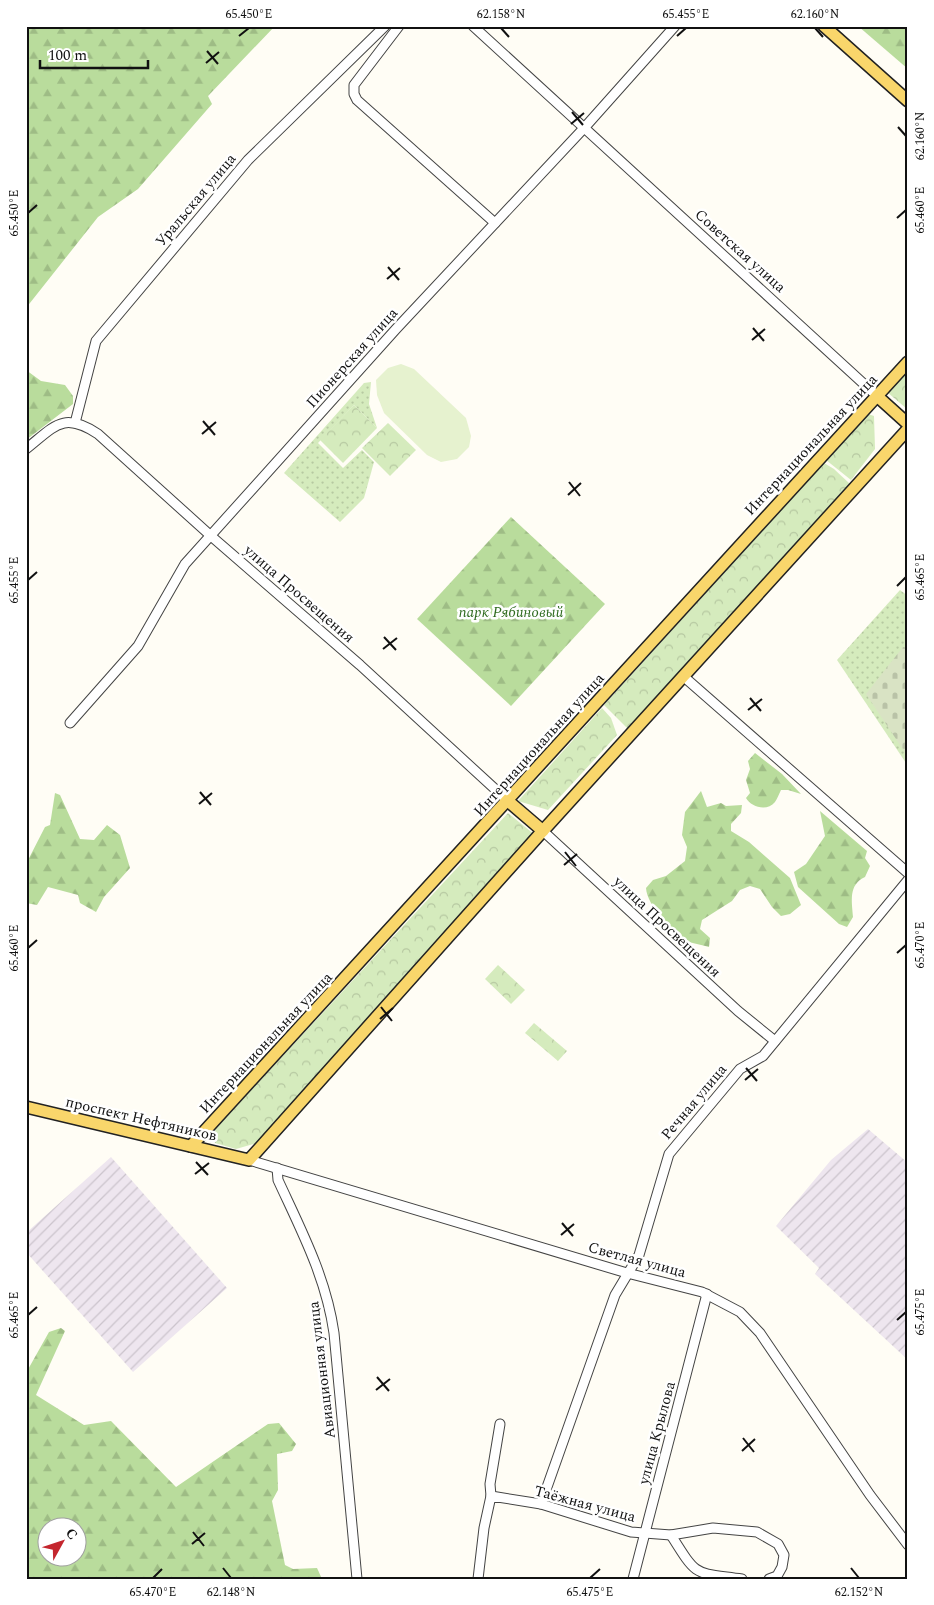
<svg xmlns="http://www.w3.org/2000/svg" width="934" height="1605" font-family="Spectral,serif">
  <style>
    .industrial { fill: url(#industrial-furrows) }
    .grass { fill: url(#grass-dots) }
    .forest { fill: url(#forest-firs); fill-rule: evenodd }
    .cemetery { fill: url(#cemetery-stones) }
    .park { fill: url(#park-crowns) }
    .pitch { fill: #e6f2cf }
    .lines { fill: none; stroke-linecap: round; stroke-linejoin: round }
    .minor-casing { stroke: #444; stroke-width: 11 }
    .major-casing { stroke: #222; stroke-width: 14 }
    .minor { stroke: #fff; stroke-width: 9 }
    .major { stroke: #f9d66b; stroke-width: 11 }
    .ticks { fill: none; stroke: #111; stroke-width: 2 }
    .labels { text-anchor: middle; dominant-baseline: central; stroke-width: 5; stroke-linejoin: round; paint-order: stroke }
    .street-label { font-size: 15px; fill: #111; stroke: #fff }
    .park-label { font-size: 15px; font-style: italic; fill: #2f6b1f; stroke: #fff }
    .neatline { fill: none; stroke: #111; stroke-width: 2 }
    .ticks-label { font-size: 12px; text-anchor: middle; fill: #111 }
  </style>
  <defs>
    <pattern id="industrial-furrows" width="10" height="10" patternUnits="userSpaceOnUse" patternTransform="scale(1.25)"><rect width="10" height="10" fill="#eee6ef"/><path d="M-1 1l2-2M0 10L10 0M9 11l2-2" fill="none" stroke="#cbc4cc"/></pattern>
    <pattern id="grass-dots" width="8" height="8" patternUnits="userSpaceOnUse" patternTransform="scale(1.25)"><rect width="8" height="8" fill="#d5ebbd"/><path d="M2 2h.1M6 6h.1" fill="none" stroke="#b6c8a1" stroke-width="1.8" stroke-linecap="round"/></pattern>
    <pattern id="forest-firs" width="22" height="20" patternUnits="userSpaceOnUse" patternTransform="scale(1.25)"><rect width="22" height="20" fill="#b9dc9c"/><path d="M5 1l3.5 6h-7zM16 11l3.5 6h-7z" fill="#9ebc85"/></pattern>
    <pattern id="cemetery-stones" width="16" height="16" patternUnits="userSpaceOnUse" patternTransform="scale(1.25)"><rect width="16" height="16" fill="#d9e3c4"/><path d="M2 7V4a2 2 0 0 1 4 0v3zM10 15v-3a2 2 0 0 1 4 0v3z" fill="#b9c2a7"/></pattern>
    <pattern id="park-crowns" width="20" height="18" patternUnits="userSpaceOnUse" patternTransform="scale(1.25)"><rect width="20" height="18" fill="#d5ebbd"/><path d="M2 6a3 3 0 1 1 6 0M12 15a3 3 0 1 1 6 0" fill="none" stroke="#b6c8a1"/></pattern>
  </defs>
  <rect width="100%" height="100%" fill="#fffdf5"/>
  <!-- industrial -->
  <g class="industrial">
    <path d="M868,1129l40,34v197l-93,-86 4,-6 -43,-42 55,-66z"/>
    <path d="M111,1157l116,131 -94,84 -107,-120v-19z"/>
  </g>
  <!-- grass -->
  <g class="grass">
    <path d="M371,382l-2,22 8,24 -23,-23 -36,38 25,25 19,-18 12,12 -10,36 -24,24 -56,-49 80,-90z"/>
    <path d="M900,590l8,6v170l-71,-106z"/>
  </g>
  <!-- forest -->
  <g class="forest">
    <path d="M26,26h249l-67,70 4,8 -74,85 -40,28 -72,91z"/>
    <path d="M858,26h50v43z"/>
    <path d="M26,370l15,11 24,4 8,11v8l-47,36z"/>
    <path d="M511,517l94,87 -94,102 -94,-87z"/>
    <path d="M755,753l27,21 19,20 -13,-4h-7c-2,4 -4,9 -6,12 -8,10 -24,5 -29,-4l4,-5 -4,-13 4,-11 -2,-8z"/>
    <path d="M701,791l6,16 14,-4 5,3 16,-1 -1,8 -10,11v7l18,11 41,36 11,27 -11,9 -9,2 -9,-9 -12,-18 -10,-3 -10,4 -8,11 -30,19 -2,9 10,9 -1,9c-6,-2 -14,-3 -20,-5 -15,-8 -42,-36 -43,-54l7,-8 13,-4 19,-15 2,-14 -5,-12 3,-23z"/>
    <path d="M55,793l5,2 20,44 14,1 13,-15 13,10 10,33 -26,29 -8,15 -16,-9 -2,-8 -30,-8 -11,18 -11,-2v-39l19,-37 5,-2z"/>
    <path d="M820,811l47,40 -2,7 5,8 -5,11c-17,8 -13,24 -12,40l-6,10 -8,-3 -41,-37 -4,-15 12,-8 19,-28z"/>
    <path d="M61,1328l4,3 -29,64 48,30 27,-4 65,66 92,-63 11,-1 17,21 -4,7 -15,3 1,36 -6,11 13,64 8,4 24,-1 5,11h-296v-206l23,-41zM48,1528h30v30h-30z"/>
  </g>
  <!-- cemetery -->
  <path class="cemetery" d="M903,647l5,1v109l-42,-63z"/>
  <!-- park -->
  <g class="park">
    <path d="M908,370v39h-1l-20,-17z"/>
    <path d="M354,405l23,23 -34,35 -23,-23z"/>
    <path d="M868,414l6,2 1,33 -24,31 -25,-20z"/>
    <path d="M388,423l28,27 -26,26 -28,-28z"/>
    <path d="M824,463l10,6 16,15 -220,247 -26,-26z"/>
    <path d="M602,708l9,10 6,17 -69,75 -30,-9z"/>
    <path d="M508,813l27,22 -278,308 -21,6 -21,-6 -3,-6 4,-9z"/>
    <path d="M498,965l27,25 -14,14 -26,-25z"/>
    <path d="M534,1023l33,28 -9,10 -33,-28z"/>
  </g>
  <!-- pitch -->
  <path class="pitch" d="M401,364l13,5 52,49 5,18 -2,11 -12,12 -16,3 -14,-7 -43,-42 -7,-18 -1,-15 12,-12z"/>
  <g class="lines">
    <!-- minor casing -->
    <g class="minor-casing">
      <g id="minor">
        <path d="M399,26l-45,59v9l3,6 138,123"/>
        <path d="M473,26l404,370"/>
        <path d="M75,423l21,-82 152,-181 137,-134"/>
        <path d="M26,449c29,-23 37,-38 72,-15l113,102 149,129 148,136"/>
        <path d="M683,676l225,197"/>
        <path d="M70,723l68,-77 47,-82 211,-235 189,-202 90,-101"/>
        <path d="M543,831l195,180 37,30"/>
        <path d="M249,1160l378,113 75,19 38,20 20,21 110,162 38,50"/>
        <path d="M277,1168l1,12c23,50 48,97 56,153l23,246"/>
        <path d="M491,1496l-1,-12 10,-60"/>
        <path d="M541,1504l74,-209 24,-40 30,-101 71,-85 23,-13 145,-176"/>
        <path d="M671,1535c27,43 22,37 71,44"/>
        <path d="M478,1579l6,-51 7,-32 50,8 90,28 40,3 42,-7 44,4 21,12 6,11 -2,12 -5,9 -8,3"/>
        <path d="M633,1579l74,-285"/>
      </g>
    </g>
    <!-- major casing -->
    <g class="major-casing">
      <g id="major">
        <path d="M824,26l84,75"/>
        <path d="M877,396l31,28"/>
        <path d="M508,801l35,30"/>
        <path d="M26,1107l223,53 291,-326 368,-405"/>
        <path d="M191,1146l717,-784"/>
      </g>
    </g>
    <!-- minor -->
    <use href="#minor" class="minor"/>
    <!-- major -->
    <use href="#major" class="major"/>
  </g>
  <!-- ticks -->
  <path class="ticks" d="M501,28l8,9M815,28l8,9M239,36l10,-8M677,36l9,-8M207,51l11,13M206,63l13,-11M572,112l11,13M571,124l13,-11M898,127l8,9M28,213l9,-8M897,218l9,-8M388,267l11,13M387,279l13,-11M753,328l11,13M752,340l13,-11M203,421l12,14M202,434l14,-12M569,482l11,14M568,495l13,-12M28,580l9,-8M897,586l9,-9M384,637l12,13M383,649l14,-11M750,698l11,13M748,710l14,-11M200,792l11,13M199,804l13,-11M565,852l11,14M564,865l13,-11M28,948l9,-8M897,953l9,-8M381,1007l11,14M380,1019l13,-11M746,1068l11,13M745,1080l13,-11M196,1162l12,13M195,1174l14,-11M562,1223l11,13M561,1235l13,-11M28,1315l9,-8M897,1320l9,-8M377,1377l12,14M376,1390l14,-11M743,1438l11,14M742,1451l13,-12M193,1532l11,14M192,1544l13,-11M223,1568l8,10M851,1568l8,10M153,1578l9,-9M590,1578l10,-9"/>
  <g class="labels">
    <!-- street labels -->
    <g class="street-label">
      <text transform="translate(196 200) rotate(-50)">Уральская улица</text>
      <text transform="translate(740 251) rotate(42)">Советская улица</text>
      <text transform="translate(352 358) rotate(-48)">Пионерская улица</text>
      <text transform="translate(811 445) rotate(-47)">Интернациональная улица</text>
      <text transform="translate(299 594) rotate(41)">улица Просвещения</text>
      <text transform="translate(539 745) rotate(-48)">Интернациональная улица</text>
      <text transform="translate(667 927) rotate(43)">улица Просвещения</text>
      <text transform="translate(266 1043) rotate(-47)">Интернациональная улица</text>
      <text transform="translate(694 1102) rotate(-50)">Речная улица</text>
      <text transform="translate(141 1119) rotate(13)">проспект Нефтяников</text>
      <text transform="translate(637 1260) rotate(15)">Светлая улица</text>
      <text transform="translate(322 1370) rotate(-97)">Авиационная улица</text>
      <text transform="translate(657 1433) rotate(-75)">улица Крылова</text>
      <text transform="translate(585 1504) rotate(15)">Таёжная улица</text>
    </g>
    <!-- park labels -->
    <g class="park-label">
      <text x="511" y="612">парк Рябиновый</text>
    </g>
  </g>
  <!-- border -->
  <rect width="934" height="1605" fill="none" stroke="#ffffff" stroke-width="55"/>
  <!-- north arrow -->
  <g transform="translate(62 1542) rotate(50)"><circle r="24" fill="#ffffff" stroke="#a0a0a0"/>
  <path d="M0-4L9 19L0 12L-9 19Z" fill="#c4262e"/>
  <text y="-8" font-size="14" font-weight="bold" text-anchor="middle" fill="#111111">С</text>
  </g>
  <!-- scale -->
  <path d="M40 60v8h108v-8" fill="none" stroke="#111111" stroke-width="2.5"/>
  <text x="48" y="60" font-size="15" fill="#111111" stroke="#ffffff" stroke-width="4" paint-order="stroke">100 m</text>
  <rect x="28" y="28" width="878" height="1550" class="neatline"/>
  <g class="ticks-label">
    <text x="249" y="18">65.450°E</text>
    <text x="501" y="18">62.158°N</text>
    <text x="686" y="18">65.455°E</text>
    <text x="815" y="18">62.160°N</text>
    <text transform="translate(920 136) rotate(-90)" y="4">62.160°N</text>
    <text transform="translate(920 210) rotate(-90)" y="4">65.460°E</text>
    <text transform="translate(14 213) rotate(-90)" y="4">65.450°E</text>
    <text transform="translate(920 577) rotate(-90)" y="4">65.465°E</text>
    <text transform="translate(14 580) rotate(-90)" y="4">65.455°E</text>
    <text transform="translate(920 945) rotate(-90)" y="4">65.470°E</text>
    <text transform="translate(14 948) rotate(-90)" y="4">65.460°E</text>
    <text transform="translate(920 1312) rotate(-90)" y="4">65.475°E</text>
    <text transform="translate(14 1315) rotate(-90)" y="4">65.465°E</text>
    <text x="153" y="1596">65.470°E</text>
    <text x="231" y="1596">62.148°N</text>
    <text x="590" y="1596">65.475°E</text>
    <text x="859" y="1596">62.152°N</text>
  </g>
</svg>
